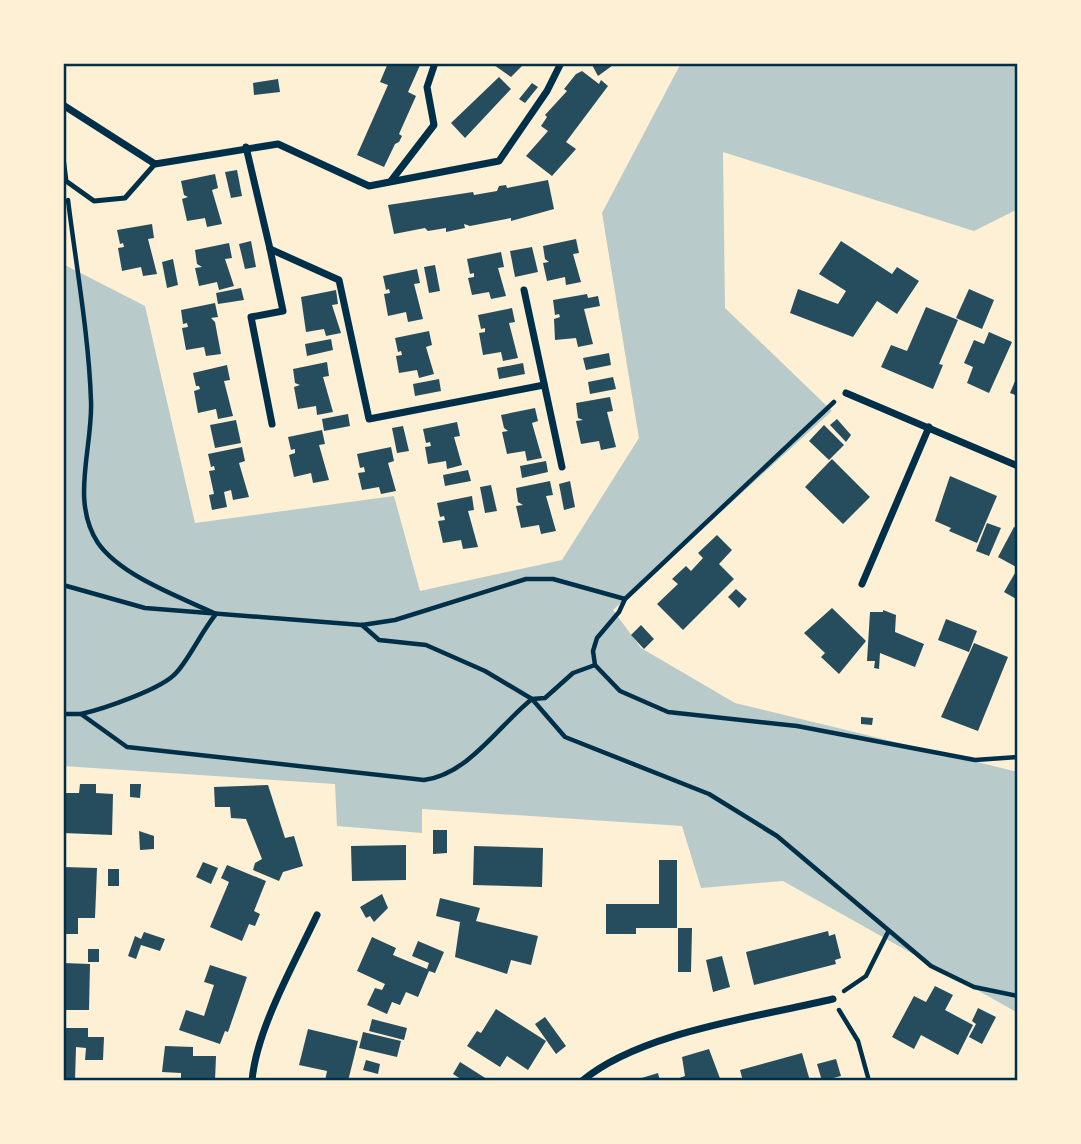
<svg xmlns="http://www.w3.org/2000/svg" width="1081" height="1144" font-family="Roboto,sans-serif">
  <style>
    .green { fill: #b9caca }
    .building { fill: #264d5e }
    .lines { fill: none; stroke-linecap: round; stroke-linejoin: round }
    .path { stroke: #003049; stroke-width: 4.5 }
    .service { stroke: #003049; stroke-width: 5 }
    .minor { stroke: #003049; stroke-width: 7 }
    .neatline { fill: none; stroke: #003049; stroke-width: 2.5 }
  </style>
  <rect width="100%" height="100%" fill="#fdf0d5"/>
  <!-- green -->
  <path class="green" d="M681,63h337v146l-44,22 -251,-79 2,156 107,103 -219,199 28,38 94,55 283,69v241l-235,-132 -82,7 -19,-62 -260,-17v24l-85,-7 -2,-42 -272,-18v-502l82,42 50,217 199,-27 26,95 142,-31 77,-122 -37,-225z"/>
  <!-- building -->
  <g class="building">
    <path d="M388,63h33l-13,29 8,4 -17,38 3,2 -3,6 -4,2 -11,23 -27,-12 31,-70 -8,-3z"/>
    <path d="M491,63h34l-14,14z"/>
    <path d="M591,63h25l-18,13z"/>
    <path d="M582,71l17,13 2,-4 7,6 -42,56 10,7 -24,27 -26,-20 22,-25 -7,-5 6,-9 -2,-2 22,-24 -3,-2 12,-15z"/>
    <path d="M499,77l12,12 -46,49 -14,-15z"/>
    <path d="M278,79l2,13 -26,3 -1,-12z"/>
    <path d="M532,83l6,4 -13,16 -6,-4z"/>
    <path d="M237,170l5,26 -11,2 -6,-26z"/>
    <path d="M215,174l3,14 -6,2 10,34 -15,3 -2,-9 -18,3 -5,-22 6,-2 -4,-2 -3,-14z"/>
    <path d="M548,180l6,29 -43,12v-3l-41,8 -6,-2 1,4 -19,4v-4l-18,3 -3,-3 -31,6 -6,-29 85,-13 1,3 23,-4 2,-5 7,-1 1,3z"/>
    <path d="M152,224l2,14 -6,1 9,35 -14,2 -2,-9 -19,4 -4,-23 6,-1 -1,-4 -3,1 -3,-14z"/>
    <path d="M576,239l3,14 -6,1 8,28 -15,3 -1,-8 -18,4 -4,-18 6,-1 -4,-3 -2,-13z"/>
    <path d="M251,241l5,26 -11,2 -6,-25z"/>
    <path d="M841,241l51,33 5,-7 22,14 -22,33 -20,-13 -24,36 -63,-24 8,-24 40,15 8,-13 -27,-17z"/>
    <path d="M229,243l3,15 -7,1 9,27 -15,4 -2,-8 -18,4 -4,-18 7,-1 -5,-3 -2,-14z"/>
    <path d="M532,247l6,25 -23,5 -5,-26z"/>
    <path d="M501,252l3,15 -6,1 8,28 -15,3 -2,-7 -17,3 -4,-17 6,-1v-4l-4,1 -3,-15z"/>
    <path d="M173,259l5,26 -11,3 -5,-26z"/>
    <path d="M435,265l5,26 -11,2 -5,-26z"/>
    <path d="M417,269l3,14 -6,1 9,35 -15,3 -2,-10 -18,4 -4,-22 6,-1 -1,-4 -3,1 -3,-14z"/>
    <path d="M241,288l3,12 -26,4 -2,-11z"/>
    <path d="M969,289l25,11 -12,29 -26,-11z"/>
    <path d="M336,290l2,14 -6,1 9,28 -15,3 -2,-7 -18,3 -5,-35z"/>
    <path d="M587,294l1,4 10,-2 2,10 -16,3 9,35 -15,3 -2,-9 -21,2 -1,-21 6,-2 -1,-3 -4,1 -2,-15z"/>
    <path d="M215,303l3,14 -7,1 4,4 6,32 -15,2 -2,-9 -18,3 -4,-22 6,-1 -1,-4 -4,1 -2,-14z"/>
    <path d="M926,307l32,13 -19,44 4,1 -10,24 -52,-22 10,-22 16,6z"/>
    <path d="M512,308l3,14 -6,1 9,35 -15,3 -2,-9 -18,3 -4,-22 6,-1v-4l-4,1 -3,-14z"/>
    <path d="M429,331l3,14 -6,2 8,27 -15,4 -2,-8 -18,3 -3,-17 6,-1 -1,-4 -3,1 -3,-14z"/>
    <path d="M989,332l23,10 -23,51 -22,-10 6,-16 -9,-4 10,-23 10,4z"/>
    <path d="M331,339l2,11 -26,6 -2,-12z"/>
    <path d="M609,353l2,12 -25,5 -3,-12z"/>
    <path d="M327,362l2,14 -6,1 10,35 -16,3 -1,-9 -18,3 -4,-22 6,-2 -5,-2 -2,-14z"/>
    <path d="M523,363l2,11 -26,5 -2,-11z"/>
    <path d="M227,365l3,15 -6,1 9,35 -15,3 -2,-10 -18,4 -4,-22 6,-2 -1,-3h-3l-3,-13z"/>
    <path d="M1018,374v22l-8,-3z"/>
    <path d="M613,377l3,12 -26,5 -2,-12z"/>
    <path d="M439,379l2,12 -26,5 -2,-12z"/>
    <path d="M610,397l3,14 -6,1 9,35 -15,3 -2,-9 -18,3 -5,-23 7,-1 -5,-2 -2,-15z"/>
    <path d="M535,408l3,13 -6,2 10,35 -15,3 -2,-10 -18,3 -5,-22 6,-1 -4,-3 -3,-13z"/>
    <path d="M348,414l2,12 -26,5 -2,-12z"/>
    <path d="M837,419l14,16 -5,7 -16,-17z"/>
    <path d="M236,420l5,23 -26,5 -5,-23z"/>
    <path d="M457,422l3,14 -6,1 8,28 -15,4 -1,-8 -18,3 -3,-17 6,-1 -1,-4 -4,1 -3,-14z"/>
    <path d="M824,425l20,20 -15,15 -20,-19z"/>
    <path d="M403,426l6,25 -12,2 -5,-25z"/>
    <path d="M322,430l3,14 -6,1 10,35 -16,3 -2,-10 -17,4 -5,-22 6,-2v-4l-4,1 -3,-13z"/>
    <path d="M242,447l3,14 -6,2 10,34 -16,3 -2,-10 -7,2 3,15 -15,3 -3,-15 5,-1 -5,-23 6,-1 -1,-4 -3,1 -3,-13z"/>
    <path d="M391,447l3,14 -6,2 8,28 -15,3 -2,-7 -17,3 -4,-17 7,-1 -1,-5 -4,1 -3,-14z"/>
    <path d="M832,459l38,38 -27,27 -38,-37z"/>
    <path d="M546,461l2,11 -26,6 -2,-12z"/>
    <path d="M468,470l3,11 -26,5 -2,-11z"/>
    <path d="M950,476l47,20 -20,47 -28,-12 2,-3 -16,-7z"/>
    <path d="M550,481l3,14 -7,1 10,35 -15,3 -2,-9 -18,3 -5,-22 7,-1 -5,-3 -2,-14z"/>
    <path d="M570,481l5,26 -11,3 -5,-26z"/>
    <path d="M491,485l6,26 -12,2 -5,-26z"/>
    <path d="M472,496l2,14 -6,1 10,36 -15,2 -2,-9 -18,3 -5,-22 7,-1 -1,-4 -4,1 -3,-14z"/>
    <path d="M987,523l14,5 -12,28 -13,-5z"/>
    <path d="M1014,527l4,2v39l-20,-11z"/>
    <path d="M717,535l15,15 -13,14 15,15 -51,51 -26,-26 21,-20 -6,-5 14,-13 5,5 12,-13 -5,-5z"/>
    <path d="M1015,573l3,1v26l-14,-8z"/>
    <path d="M736,589l11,10 -8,9 -11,-11z"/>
    <path d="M832,608l34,33 -27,33 -18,-17 4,-4 -21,-20z"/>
    <path d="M883,610l13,5 -1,17 29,12 -9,23 -35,-14 -1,16 -5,-1 1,-7h-8l3,-49h13z"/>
    <path d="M946,619l31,12 -8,21 -31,-12z"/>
    <path d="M641,625l13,14 -10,10 -13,-14z"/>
    <path d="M974,643l34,14 -30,74 -37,-14z"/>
    <path d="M861,717l12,1 -1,7 -11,-1z"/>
    <path d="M80,784h16v9l17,1 -1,41 -49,-2v-40h16z"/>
    <path d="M130,784h11l-1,14 -10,-1z"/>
    <path d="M268,785l17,53 9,-2 9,30 -20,6 -4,9 -26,-11 2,-7 7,-4 -16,-40 -15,-1 -1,-11h-15l-1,-20z"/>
    <path d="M433,830h14v23l-14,1z"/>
    <path d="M139,831l15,5v13l-14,1z"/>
    <path d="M406,845v35l-54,1 -1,-35z"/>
    <path d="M474,846l69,2 -1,39 -69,-2z"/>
    <path d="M659,860h18v68h-41v6h-30v-30h53z"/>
    <path d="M203,862l15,6 -7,16 -15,-7z"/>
    <path d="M227,865l39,16 -12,30 6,3 -5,12 -6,-2 -7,17 -32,-14 19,-45 -8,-4z"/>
    <path d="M63,867l34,1 -2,50h-17v16h-15z"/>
    <rect x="108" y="869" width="11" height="17"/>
    <path d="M382,894l6,14 -14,14 -4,-6 -4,2 -6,-11z"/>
    <path d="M440,898l40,10 -4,13 62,15 -7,29 -20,-5 -4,14 -52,-17 5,-35 -24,-6z"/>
    <path d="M678,928h14l-1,44h-13z"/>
    <path d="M828,931l1,5 6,-2 6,24 -6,2 1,4 -82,21 -8,-33z"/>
    <path d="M144,932l21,7 -5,12 -19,-6 -5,14 -8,-3 7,-20 6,3z"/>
    <path d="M372,937l24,11 -3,7 34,14 2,-6 -17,-7 6,-15 26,11 -9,21 -6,-2 -11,26 -12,-5 -6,13 -8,-3 -5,12 -20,-9 8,-17 7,2 3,-6 -28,-13z"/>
    <rect x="88" y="949" width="11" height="13"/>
    <path d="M722,956l8,31 -17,5 -7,-32z"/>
    <path d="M63,963l27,1 -1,46h-26z"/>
    <path d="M210,965l37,12 -19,55 -3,-1 -5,13 -41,-14 7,-20 18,6 10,-31 -10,-3z"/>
    <path d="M935,986l18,9 -8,15 28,15 -15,30 -37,-20 -7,14 -22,-12 22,-41 12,6z"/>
    <path d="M978,1008l18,9 -14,27 -13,-7 7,-13 -4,-3z"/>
    <path d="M496,1009l50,32 -18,29 -21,-14 -7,11 -33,-21 10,-15 4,2z"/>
    <path d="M545,1017l21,29 -10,8 -21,-30z"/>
    <path d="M372,1019l35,9 -3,12 -35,-9z"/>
    <path d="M63,1028h25v9h16l-1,23h-18l1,-12 -10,-1 -1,34h-12z"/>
    <path d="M308,1029l50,12 -10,40h-23l2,-10 -28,-6z"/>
    <path d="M363,1032l38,9 -4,16 -38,-9z"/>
    <path d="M165,1046l28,1v9h23l-1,25h-34v-8l-19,-1z"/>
    <path d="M709,1049l12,32h-50l14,-5 -3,-19z"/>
    <path d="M802,1053l8,28h-67l-3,-11z"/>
    <path d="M836,1059l5,17 -19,5 -5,-17z"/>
    <path d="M366,1060l14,4 -2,10 -15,-4z"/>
    <path d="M460,1062l30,19h-26l-11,-7z"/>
    <path d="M658,1073l2,8h-25v-1z"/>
  </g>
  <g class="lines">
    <!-- path -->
    <g class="path">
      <path d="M68,200c8,65 21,137 23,201 2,46 -21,100 7,142 23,33 82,54 118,71 -15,18 -26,44 -40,59 -14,16 -73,36 -95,41"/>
      <path d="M63,585l82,23 217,17 33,-5 131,-41h27l72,20 209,-197"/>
      <path d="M625,599l-6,13 -22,26 -4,13 2,14 25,26 48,21 129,14 178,34 43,-3"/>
      <path d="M362,625l17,15 47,5 59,26 47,28 33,38 144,57 68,42 154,130 43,21 44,9"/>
      <path d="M63,714h18l46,33 297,33c45,-6 74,-54 108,-81l13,-1 28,-25 22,-8"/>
      <path d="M844,991l22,-15 22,-44"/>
      <path d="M839,1010l19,31 11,40"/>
    </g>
    <!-- service -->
    <path class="service" d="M63,157l3,24 28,20 31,-3 30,-34"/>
    <!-- minor -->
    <g class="minor">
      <path d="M63,105l92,59 123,-20 91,42 130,-25 48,-70 14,-28"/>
      <path d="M246,147l24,102 69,31 30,139 175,-34"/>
      <path d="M391,181l43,-56 -7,-38 8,-24"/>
      <path d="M270,249l13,62 -32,6 21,107"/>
      <path d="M524,290l38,177"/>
      <path d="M846,393l172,73"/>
      <path d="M862,584l67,-157"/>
      <path d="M252,1081c4,-51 43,-119 65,-166"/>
      <path d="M582,1081c58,-49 176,-64 251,-82"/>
    </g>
  </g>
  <!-- border -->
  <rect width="1081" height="1144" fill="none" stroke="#fdf0d5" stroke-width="130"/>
  <rect x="65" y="65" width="951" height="1014" class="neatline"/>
</svg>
